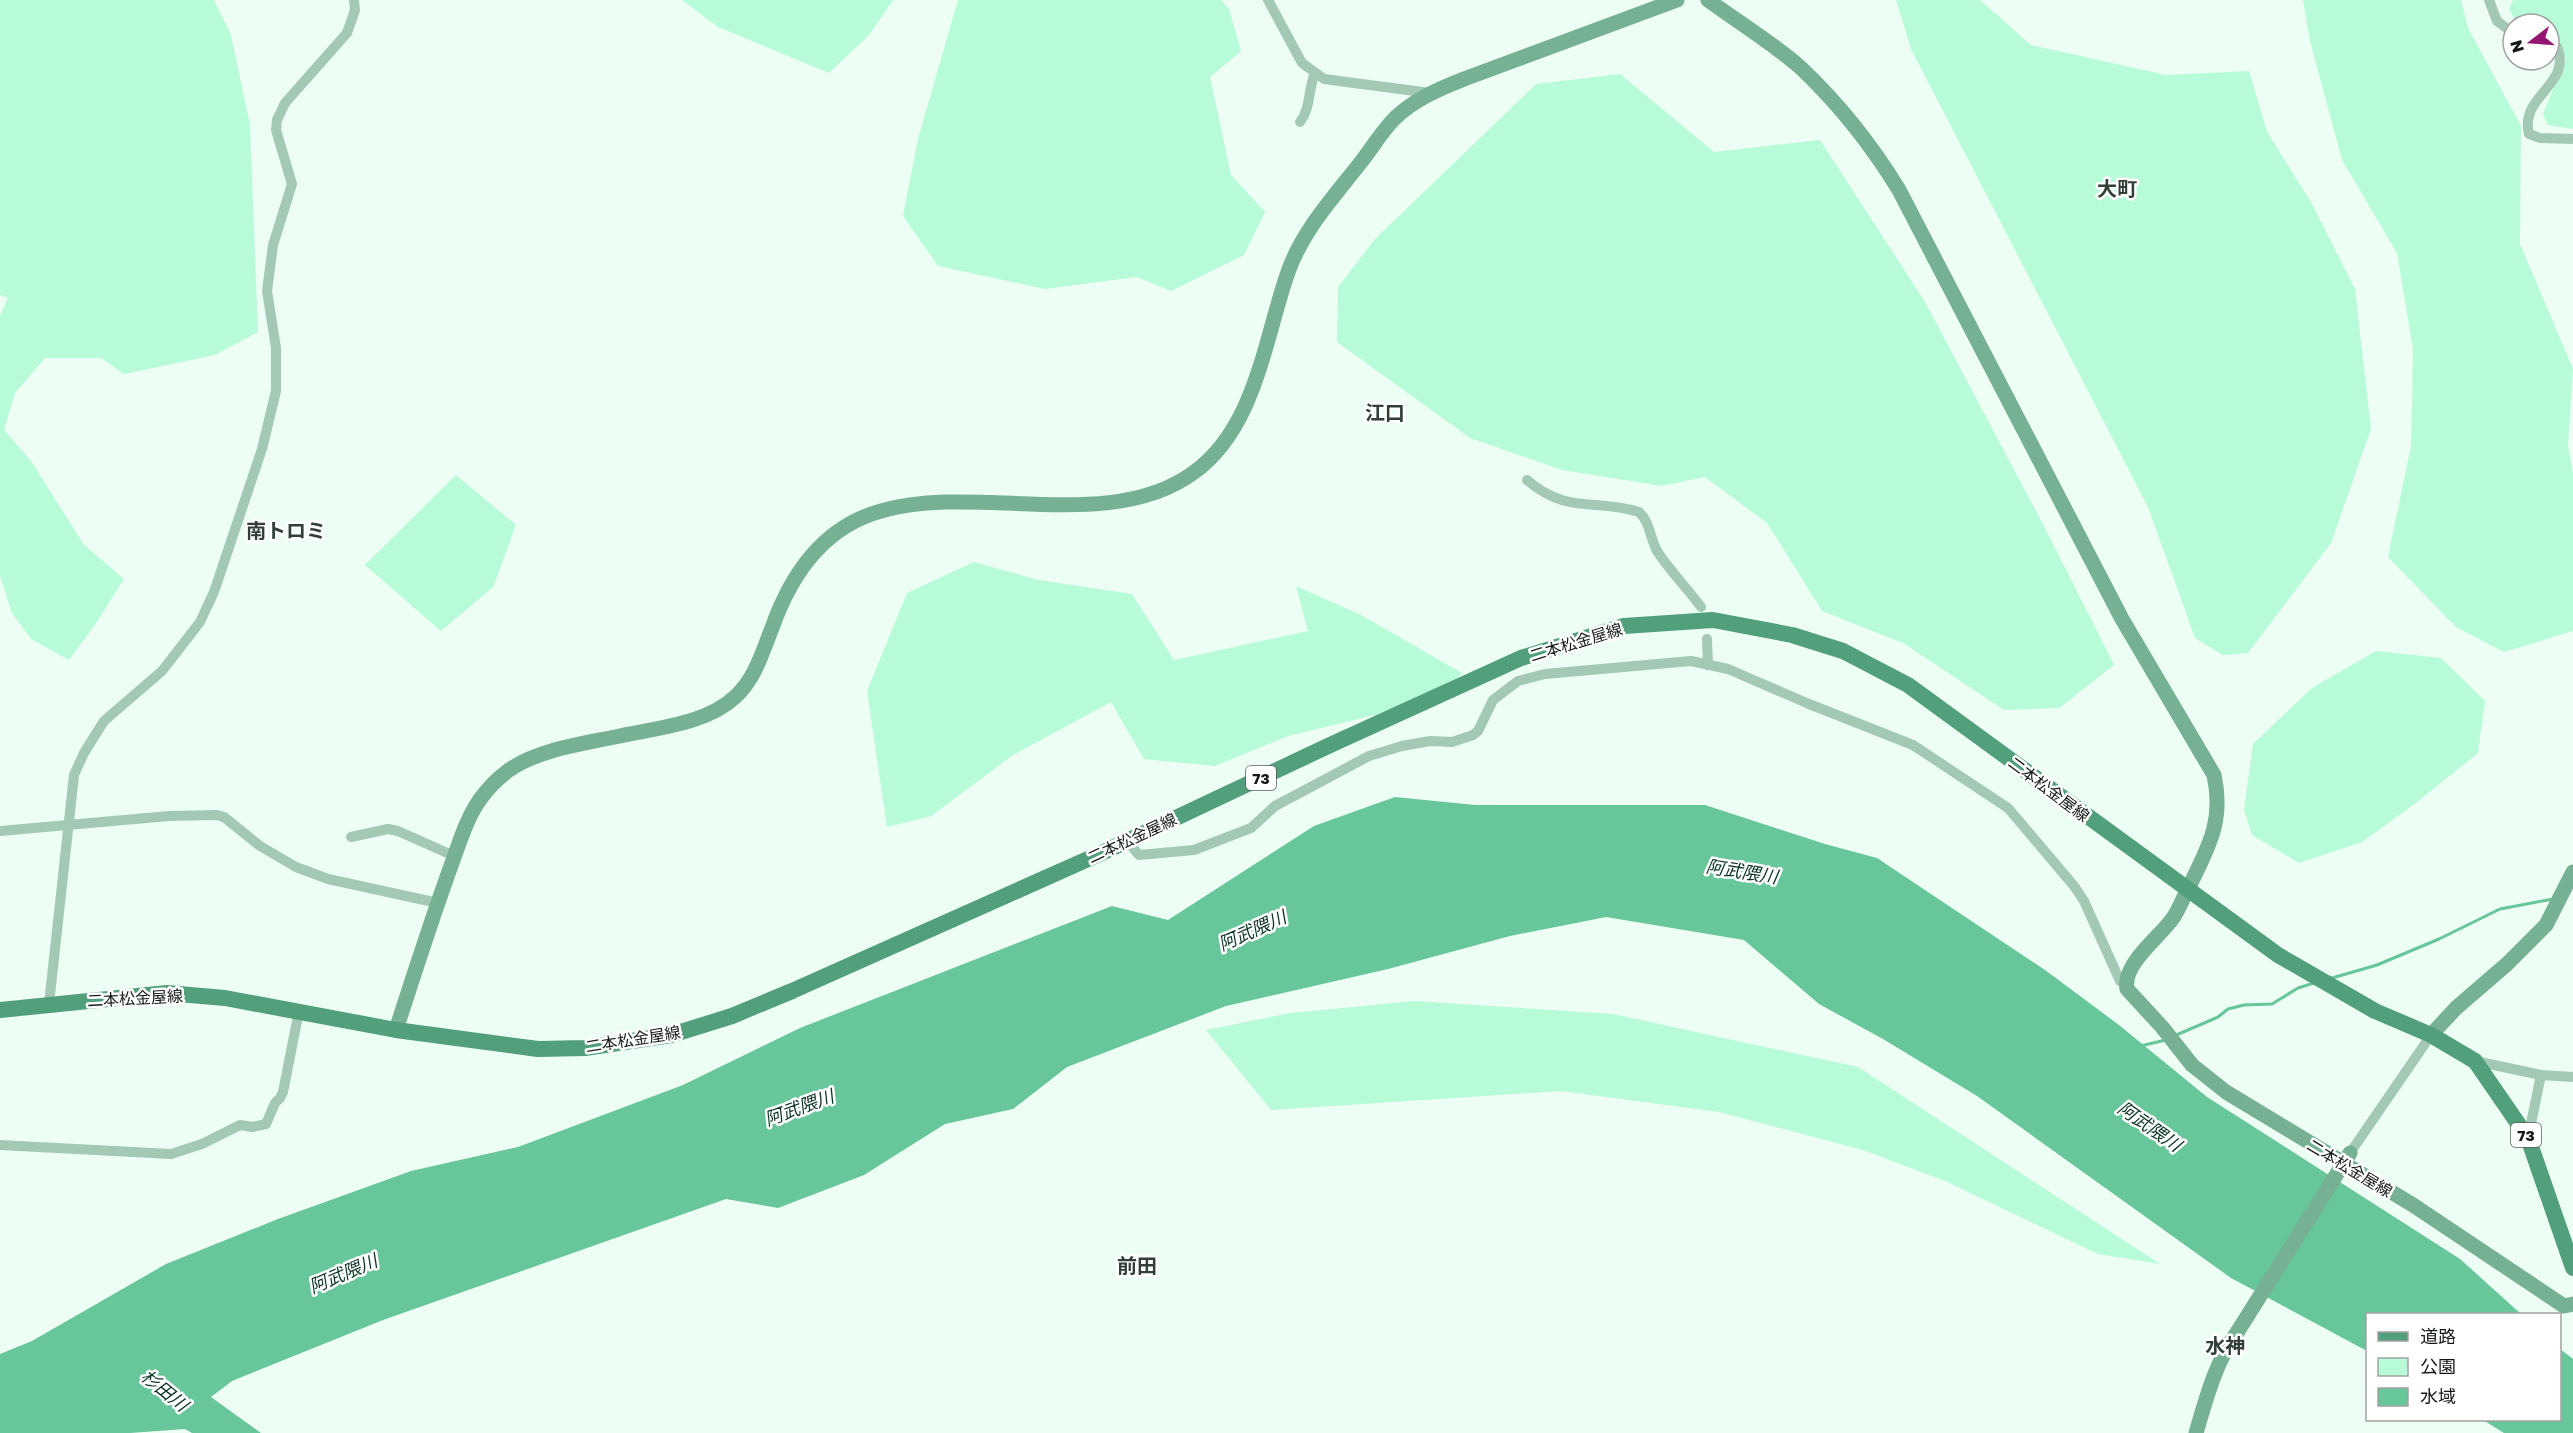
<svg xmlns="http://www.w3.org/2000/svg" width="2573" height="1433" font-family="'Golos Text','Noto Sans JP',sans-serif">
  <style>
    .green { fill: #b7fbd8 }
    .water { fill: #67c69a }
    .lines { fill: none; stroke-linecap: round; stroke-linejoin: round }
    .stream { stroke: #67c69a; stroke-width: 3 }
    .street { stroke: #a3c9b5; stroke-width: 10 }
    .secondary { stroke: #76b193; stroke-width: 15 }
    .primary { stroke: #529f7b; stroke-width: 16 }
    .secondary-bridge { stroke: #76b193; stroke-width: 15 }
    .labels { text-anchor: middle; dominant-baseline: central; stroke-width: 5; stroke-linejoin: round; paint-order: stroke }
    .shield { fill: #fff; stroke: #5a5e5c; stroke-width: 1.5 }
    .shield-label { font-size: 15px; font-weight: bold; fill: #131916 }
    .street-label { font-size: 16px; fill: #131916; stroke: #fff }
    .water-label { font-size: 18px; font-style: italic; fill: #0a3523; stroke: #fff }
    .quarter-label { font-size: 20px; font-weight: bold; fill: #313f37; stroke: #fff }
  </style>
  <rect width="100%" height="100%" fill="#edfef5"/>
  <!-- green -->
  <g class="green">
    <path d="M0,0h214l17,35 19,90 8,207 -43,23 -91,19 -23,-16h-56l-30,35 -11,37 27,31 53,84 40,34 -30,47 -25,34 -38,-21 -19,-26 -12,-37v-260l8,-18 -8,-3z"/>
    <path d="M682,0h211l-24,35 -40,38 -111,-46z"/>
    <path d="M958,0h263l8,9 12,42 -31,26 21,98 34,37 -21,43 -73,36 -34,-14 -92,12 -107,-23 -35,-50 15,-77z"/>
    <path d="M1896,0h84l51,45 135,30 83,-4 18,61 44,70 44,87 16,140 -40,114 -83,110 -25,2 -28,-17 -47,-131 -237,-458z"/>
    <path d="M2303,0h158l7,28 53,98 -1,118 53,125 -5,76 5,29v157l-69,21 -48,-25 -68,-70 23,-111 2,-97 -16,-96 -55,-93 -32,-119z"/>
    <path d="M2513,0h60v129l-25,-4 -5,-11 23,-55 -11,-23 -6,-2v-10h-32l-8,-15z"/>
    <path d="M1620,74l94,78 106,-12 105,162 119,224 70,139 -55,43 -55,2 -101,-67 -81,-32 -55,-88 -62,-46 -43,9 -100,-16 -92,-32 -133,-96 1,-55 37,-48 161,-155z"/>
    <path d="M456,475l60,50 -23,62 -52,44 -76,-66z"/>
    <path d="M974,562l65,18 93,14 42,66 134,-29 -12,-45 65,29 101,58 -26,27 -148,36 -73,30 -71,-7 -33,-57 -98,53 -82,61 -44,11 -20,-136 40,-98z"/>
    <path d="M2376,651l65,7 44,43 -7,52 -61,49 -55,40 -63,21 -47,-28 -8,-25 9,-66 59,-56z"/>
    <path d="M1414,1001l199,13 245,53 302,197 -62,-10 -153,-73 -82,-31 -144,-38 -158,-21 -290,19 -65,-80 84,-17z"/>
  </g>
  <!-- water -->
  <g class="water">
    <path d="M1395,797l80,8h230l120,39 52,14 168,112 74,55 88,72 253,162 61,55h-153l-1,37 -136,-73 -254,-182 -94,-57 -64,-35 -75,-64 -138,-23 -96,19 -122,33 -162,37 -159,61 -54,42 -68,15 -81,51 -86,33 -52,-9 -343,121 -151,61 -21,16 50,36h-69l-7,-4 -55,4h-130v-79l32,-13 134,-77 112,-45 133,-48 107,-24 165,-62 117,-57 312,-122 56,14 146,-94z"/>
    <path d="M2560,1349l13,10v74h-69l-21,-13h77z"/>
  </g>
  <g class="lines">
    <!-- stream -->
    <g class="stream">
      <path d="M2332,978l45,-13 62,-26 61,-30 53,-10"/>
      <path d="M2174,1036l44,-19 10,-8 16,-4 28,-1 26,-16 16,-5"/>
      <path d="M2140,1046l26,-6"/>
    </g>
    <!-- street -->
    <g class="street">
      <path d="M1268,0l34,63 22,16 106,14"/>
      <path d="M2489,0l8,21 16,12"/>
      <path d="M2549,44l8,3c16,38 -38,48 -28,87l11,4 33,1"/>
      <path d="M1300,122c11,-14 8,-33 15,-49"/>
      <path d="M1527,480c41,35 67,18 112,32 11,10 11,26 18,39 13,20 30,37 44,56"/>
      <path d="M1707,639l1,26"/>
      <path d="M0,831l169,-15 48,-1 7,2 36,29 36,21 32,12 110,24"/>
      <path d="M351,837l37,-8 10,2 56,25"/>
      <path d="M1127,841l12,14 55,-5 57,-22 24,-22 94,-50 33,-10 28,-5 22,1 21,-7 5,-4 15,-31 25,-19 27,-7 146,-13 37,8 81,35 104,41 95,63 66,78 10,15 36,80 6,3"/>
      <path d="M49,1004l25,-229 10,-22 20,-32 58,-50 38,-49 14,-30 48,-143 14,-58v-43l-9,-57 6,-46 19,-61 -16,-54 1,-10 8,-17 62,-70 8,-23 -1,-10"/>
      <path d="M2475,1061l66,14 32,2"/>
      <path d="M2528,1138l13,-63"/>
      <path d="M0,1145l171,9 31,-10 38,-19 12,2 14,-3 9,-21 5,-5 3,-6 16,-81"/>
      <path d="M2350,1153l81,-118"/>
    </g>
    <!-- secondary -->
    <g class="secondary">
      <path d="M1708,0c30,22 65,43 93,68 39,37 70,76 98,122l223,429 92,156c10,45 -5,71 -24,110 -6,10 -10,23 -17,33 -13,19 -51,46 -46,71l35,38 30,38 34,27 187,113 151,101 9,-2"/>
      <path d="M396,1030c18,-56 36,-112 56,-167 8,-22 15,-46 29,-65 8,-11 17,-20 28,-28 29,-20 72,-26 106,-33 39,-9 90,-12 120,-40 20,-18 27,-44 37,-69 19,-54 51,-101 109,-117 96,-28 228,23 312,-38 62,-44 71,-131 94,-198 14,-43 46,-77 74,-113 11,-14 21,-31 34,-44 20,-19 44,-29 69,-39l213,-79"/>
      <path d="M2431,1035l25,-27 51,-44 39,-39 27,-53"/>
      <path d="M2196,1433c10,-34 20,-73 42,-102"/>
    </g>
    <!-- primary -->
    <path class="primary" d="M0,1010l167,-17 58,5 171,32 142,19 47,-1 86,-13 61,-19 60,-25 314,-140 222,-105 193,-88 103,-32 89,-6 79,15 51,16 65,34 370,270 97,56 56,24 44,26 53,77 45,130"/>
    <!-- secondary-bridge -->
    <path class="secondary-bridge" d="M2238,1331l112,-178"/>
  </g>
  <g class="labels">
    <!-- shield labels -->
    <g class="shield">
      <rect x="1246" y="766" width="30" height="24" rx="4.5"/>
      <rect x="2511" y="1123" width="30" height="24" rx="4.5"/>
    </g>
    <g class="shield-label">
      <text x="1261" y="778">73</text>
      <text x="2526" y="1135">73</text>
    </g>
    <!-- street labels -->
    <g class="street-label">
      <text transform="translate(1576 642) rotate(-17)">二本松金屋線</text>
      <text transform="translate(2049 789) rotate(37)">二本松金屋線</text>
      <text transform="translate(1132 838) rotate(-25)">二本松金屋線</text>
      <text transform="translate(135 998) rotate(-3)">二本松金屋線</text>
      <text transform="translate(633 1039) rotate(-9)">二本松金屋線</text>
      <text transform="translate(2350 1168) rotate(31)">二本松金屋線</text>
    </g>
    <!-- water labels -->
    <g class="water-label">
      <text transform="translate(1742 871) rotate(9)">阿武隈川</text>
      <text transform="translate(1252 930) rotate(-24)">阿武隈川</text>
      <text transform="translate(799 1107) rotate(-20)">阿武隈川</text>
      <text transform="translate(2150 1126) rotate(35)">阿武隈川</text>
      <text transform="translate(343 1273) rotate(-23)">阿武隈川</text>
      <text transform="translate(165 1390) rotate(39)">杉田川</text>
    </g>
    <!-- quarter labels -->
    <g class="quarter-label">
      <text x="2117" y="188">大町</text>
      <text x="1385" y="412">江口</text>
      <text x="286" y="530">南トロミ</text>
      <text x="1137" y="1265">前田</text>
      <text x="2225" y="1345">水神</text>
    </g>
  </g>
  <!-- legend -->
  <rect x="2366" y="1313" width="195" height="108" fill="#ffffff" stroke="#a1a3a2" stroke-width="1.5"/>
  <rect x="2378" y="1332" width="30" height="9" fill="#529f7b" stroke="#a1a3a2" stroke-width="1.5"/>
  <text x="2420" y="1343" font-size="18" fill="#131916">道路</text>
  <rect x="2378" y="1358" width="30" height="18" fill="#b7fbd8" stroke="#a1a3a2" stroke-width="1.5"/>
  <text x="2420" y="1373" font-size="18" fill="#131916">公園</text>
  <rect x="2378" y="1388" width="30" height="18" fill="#67c69a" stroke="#a1a3a2" stroke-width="1.5"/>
  <text x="2420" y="1403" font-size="18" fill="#131916">水域</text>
  <!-- north arrow -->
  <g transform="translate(2531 42) rotate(253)"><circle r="28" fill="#ffffff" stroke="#a1a3a2" stroke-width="1.5"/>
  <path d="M0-4.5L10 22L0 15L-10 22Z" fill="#931672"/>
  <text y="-9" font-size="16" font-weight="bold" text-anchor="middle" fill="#131916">N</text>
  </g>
</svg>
